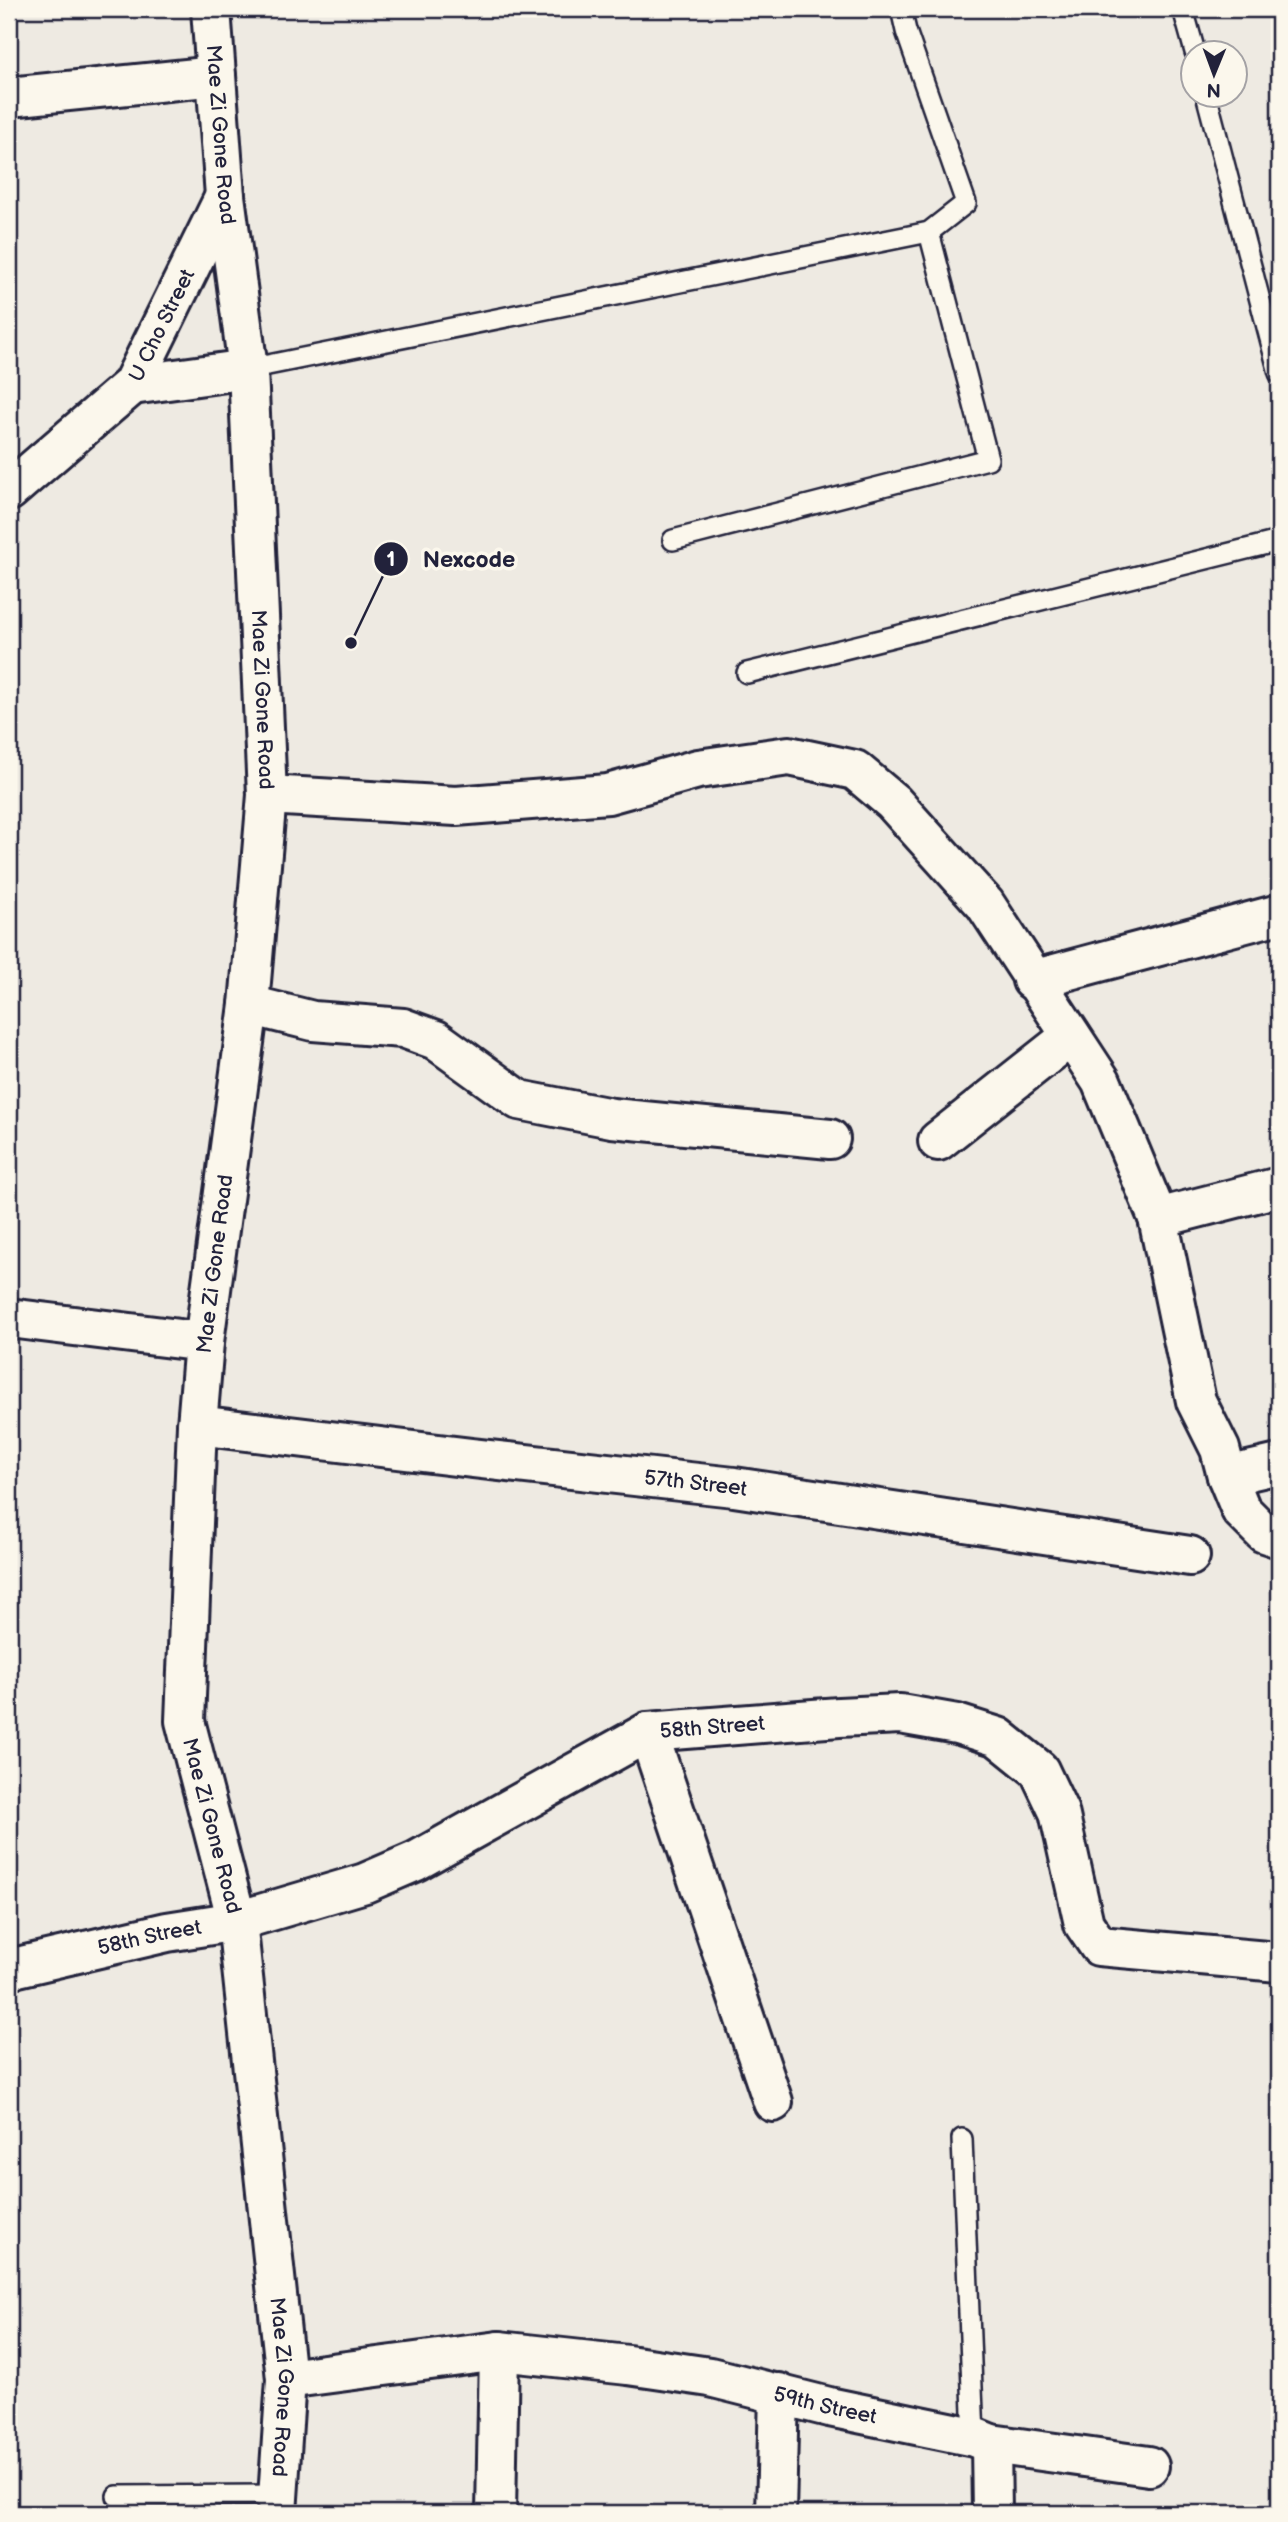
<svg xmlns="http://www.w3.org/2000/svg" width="1288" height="2522" font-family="'Balsamiq Sans',sans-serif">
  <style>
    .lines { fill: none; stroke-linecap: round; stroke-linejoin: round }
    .lane-casing { stroke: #22223b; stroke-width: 24 }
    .street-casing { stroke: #22223b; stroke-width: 44 }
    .lane { stroke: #fbf7ec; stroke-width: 19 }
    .street { stroke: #fbf7ec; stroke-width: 38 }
    .labels { text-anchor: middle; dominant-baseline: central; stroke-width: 7; stroke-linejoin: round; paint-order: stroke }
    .street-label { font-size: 21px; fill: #22223b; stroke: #fbf7ec }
    .leader { fill: none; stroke: #22223b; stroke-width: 2.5 }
    .callout-dot { fill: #22223b; stroke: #fbf7ec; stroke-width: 2.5 }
    .mark-label { font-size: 21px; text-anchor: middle; font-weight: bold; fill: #fff }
    .callout-label { font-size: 23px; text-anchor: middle; font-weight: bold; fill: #22223b; stroke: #fbf7ec; stroke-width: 7; stroke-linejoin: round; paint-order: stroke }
  </style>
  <rect width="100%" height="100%" fill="#eeeae2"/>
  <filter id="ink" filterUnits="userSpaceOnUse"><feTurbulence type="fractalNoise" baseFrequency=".0143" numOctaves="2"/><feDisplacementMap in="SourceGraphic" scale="14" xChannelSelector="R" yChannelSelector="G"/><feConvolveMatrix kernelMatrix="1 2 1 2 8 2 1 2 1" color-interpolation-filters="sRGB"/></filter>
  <g filter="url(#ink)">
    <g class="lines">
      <!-- lane casing -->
      <g class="lane-casing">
        <g id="lane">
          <path d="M1183,9l12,43"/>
          <path d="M1206,94l73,279"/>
          <path d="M248,369l681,-137 37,-29 -60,-172 -5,-22"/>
          <path d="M673,540l315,-81 -59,-227"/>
          <path d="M747,673l532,-132"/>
          <path d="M962,2139l12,298"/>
          <path d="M117,2496l160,-1"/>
        </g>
      </g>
      <!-- street casing -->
      <g class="street-casing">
        <g id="street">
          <path id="s1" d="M211,9l14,187 23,173 19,426 -18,210 -45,337 -7,83 -12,296 52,200 49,458 -9,134"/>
          <path d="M9,97l207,-21"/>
          <path d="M132,385l116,-16"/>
          <path id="s2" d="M9,491l123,-106 93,-189"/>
          <path d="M267,795l189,11 152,-12 90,-25 91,-13 66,14 38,32 92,102 116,177 57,137 38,183 24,48 7,27 14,34 23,23 15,5"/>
          <path d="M1032,980l247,-66"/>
          <path d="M249,1005l64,16 90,7 33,12 83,60 93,18 218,21"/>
          <path d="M938,1141l133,-105"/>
          <path d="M1158,1218l121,-31"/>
          <path d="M9,1318l195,24"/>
          <path id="s3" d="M197,1425l275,33 262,29 456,69"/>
          <path d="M1227,1476l52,-12"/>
          <path d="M648,1732l125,370"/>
          <path id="s4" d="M9,1969l158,-37 70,-11 128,-38 51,-22 232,-129 191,-15 61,-3 57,10 41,13 41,33 20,42 25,112 15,22 180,16"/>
          <path id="s5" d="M286,2379l213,-28 129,14 82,12 119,30 145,30 17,7 158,22"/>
          <path d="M991,2444l1,69"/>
          <path d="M496,2513l3,-162"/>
          <path d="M776,2513l3,-120"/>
        </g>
      </g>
      <!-- lane -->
      <use href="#lane" class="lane"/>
      <!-- street -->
      <use href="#street" class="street"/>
    </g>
  </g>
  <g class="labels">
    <!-- street labels -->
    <g class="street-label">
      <text stroke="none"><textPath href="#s1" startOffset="126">Mae Zi Gone Road</textPath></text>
      <text stroke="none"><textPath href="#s2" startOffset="229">U Cho Street</textPath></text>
      <text stroke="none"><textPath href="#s1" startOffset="693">Mae Zi Gone Road</textPath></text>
      <text transform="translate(215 1264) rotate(-83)">Mae Zi Gone Road</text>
      <text stroke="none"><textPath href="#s3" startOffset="502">57th Street</textPath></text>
      <text stroke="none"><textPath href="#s4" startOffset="752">58th Street</textPath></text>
      <text stroke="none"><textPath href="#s1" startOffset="1827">Mae Zi Gone Road</textPath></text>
      <text stroke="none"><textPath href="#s4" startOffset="144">58th Street</textPath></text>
      <text stroke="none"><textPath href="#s1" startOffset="2394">Mae Zi Gone Road</textPath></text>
      <text stroke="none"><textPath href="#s5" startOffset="546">59th Street</textPath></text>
    </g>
  </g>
  <!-- callouts -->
  <path class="leader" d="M351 643L391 559"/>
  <g class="callout-dot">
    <circle cx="351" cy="643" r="7"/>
    <circle cx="391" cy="559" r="18"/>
  </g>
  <g class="mark-label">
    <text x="391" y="566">1</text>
  </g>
  <g class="callout-label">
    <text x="469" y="567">Nexcode</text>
  </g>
  <!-- margin -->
  <rect width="1288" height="2522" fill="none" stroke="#fbf7ec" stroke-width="35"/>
  <rect x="18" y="18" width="1253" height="2487" fill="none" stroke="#22223b" stroke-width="2.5" filter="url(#ink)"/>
  <!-- north arrow -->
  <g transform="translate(1214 74) rotate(181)"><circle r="33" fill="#fbf7ec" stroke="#a4a2a5" stroke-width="2"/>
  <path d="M0-5L12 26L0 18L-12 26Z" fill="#22223b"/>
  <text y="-10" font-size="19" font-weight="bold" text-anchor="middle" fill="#22223b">N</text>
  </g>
</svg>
